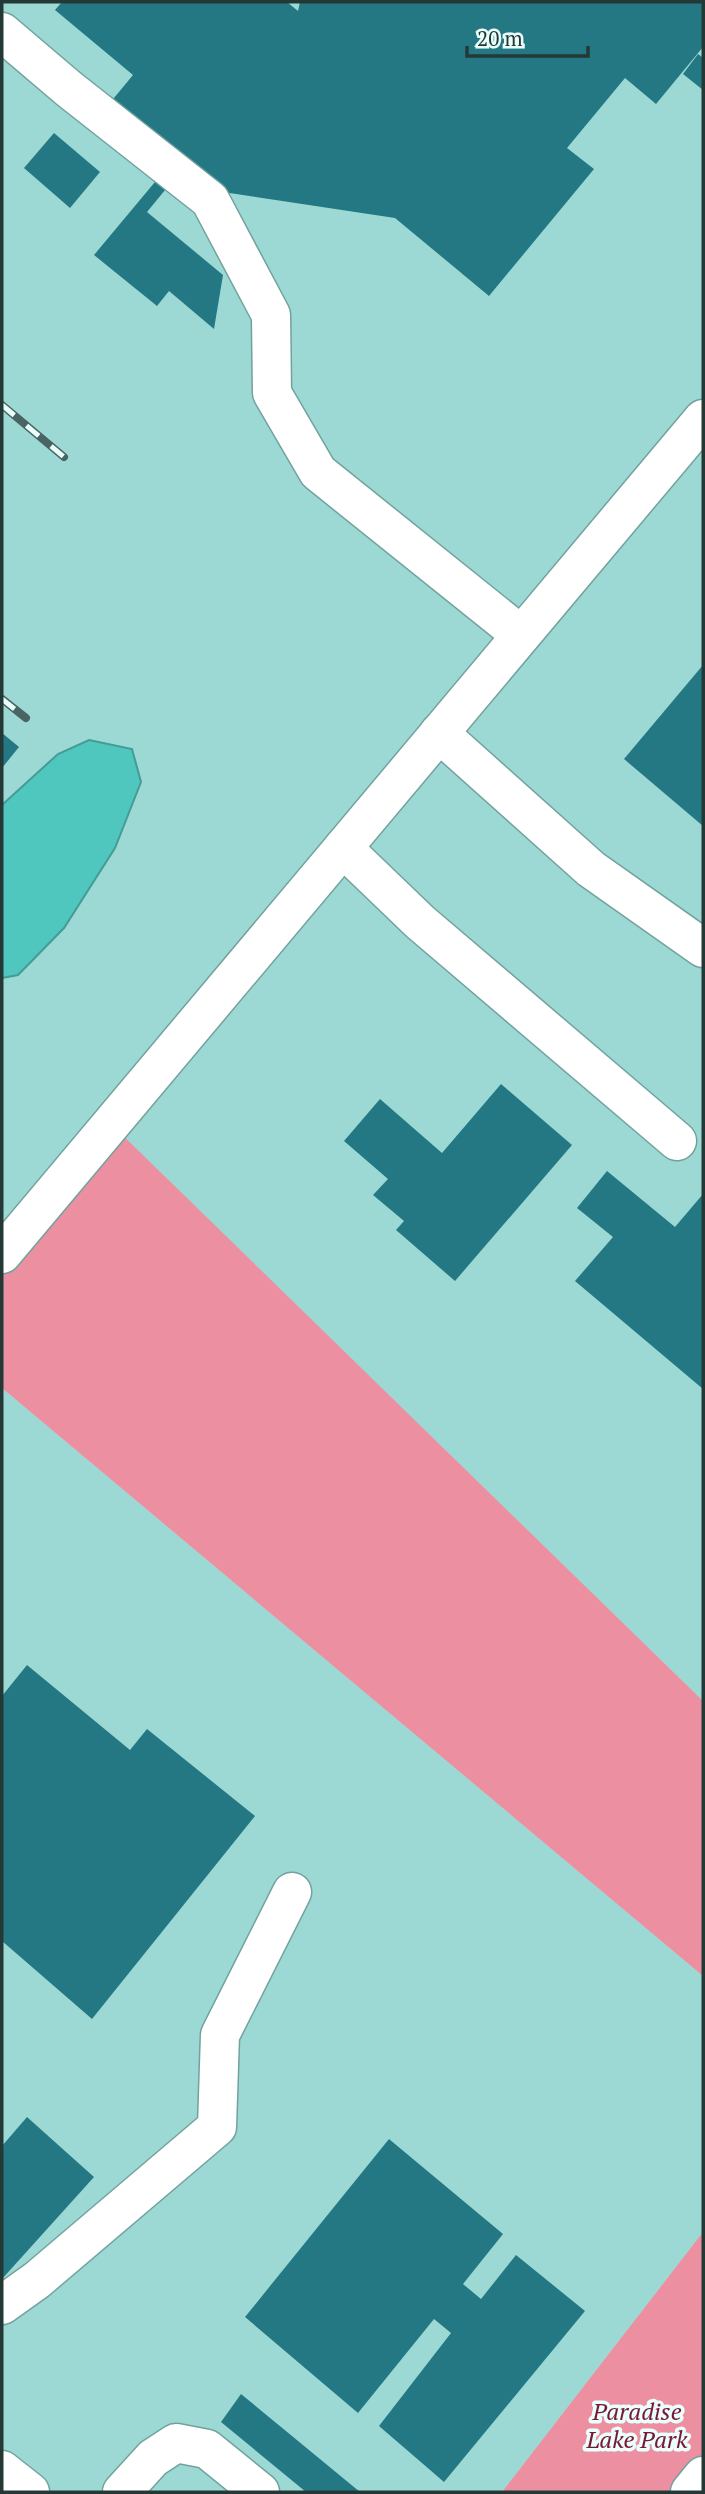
<svg xmlns="http://www.w3.org/2000/svg" width="705" height="2494" font-family="'PT Serif',serif">
  <style>
    .built { fill: #9dd9d4 }
    .green { fill: #ec8fa0 }
    .water { fill: #50c7be; stroke: #439c95; stroke-width: 2 }
    .building { fill: #247884 }
    .lines { fill: none; stroke-linecap: round; stroke-linejoin: round }
    .minor-casing { stroke: #72a29d; stroke-width: 41 }
    .minor { stroke: #fff; stroke-width: 38 }
    .rail-casing { stroke: #496462; stroke-width: 8 }
    .rail { stroke: #eafefc; stroke-width: 5; stroke-dasharray: 16; stroke-linecap: butt }
    .labels { text-anchor: middle; dominant-baseline: central; stroke-width: 7; stroke-linejoin: round; paint-order: stroke }
    .park-label { font-size: 24px; font-style: italic; fill: #781835; stroke: #eafefc }
  </style>
  <rect width="100%" height="100%" fill="#b2e4df"/>
  <!-- built -->
  <g class="built">
    <path d="M2,2h701v1699l-592,-576 -109,129z"/>
    <path d="M2,1388l701,588v256l-201,260h-500z"/>
  </g>
  <!-- green -->
  <g class="green">
    <path d="M111,1124l592,577v275l-701,-588v-134z"/>
    <path d="M703,2232v260h-201z"/>
  </g>
  <!-- water -->
  <path class="water" d="M89,740l43,9 9,33 -26,66 -51,80 -46,47 -16,3v-173l56,-51z"/>
  <!-- building -->
  <g class="building">
    <path d="M62,2h225l11,9 2,-9h403v45l-47,57 -31,-26 -58,70 27,21 -105,127 -94,-78 -225,-34 -23,28 76,63 -9,54 -45,-38 -12,15 -63,-51 81,-97 -66,-54 24,-29 -78,-65z"/>
    <path d="M698,54l5,4v32l-20,-16z"/>
    <path d="M54,133l46,39 -30,36 -46,-40z"/>
    <path d="M703,665v161l-79,-67z"/>
    <path d="M2,733l17,14 -17,21z"/>
    <path d="M501,1084l71,61 -117,136 -59,-51 8,-9 -31,-26 15,-16 -44,-38 36,-42 62,54z"/>
    <path d="M607,1171l68,56 28,-33v195l-128,-108 38,-44 -36,-29z"/>
    <path d="M27,1665l103,85 17,-21 108,87 -163,203 -90,-78v-245z"/>
    <path d="M27,2117l67,60 -92,102v-133z"/>
    <path d="M389,2139l114,95 -40,50 18,15 35,-44 69,56 -141,171 -65,-56 72,-93 -17,-14 -76,94 -113,-96z"/>
    <path d="M241,2394l119,98h-54l-85,-70z"/>
  </g>
  <g class="lines">
    <!-- minor casing -->
    <g class="minor-casing">
      <g id="minor">
        <path d="M2,32l67,57 141,111 61,115 1,78 46,79 203,163"/>
        <path d="M439,733l152,136 112,79"/>
        <path d="M343,848l77,74 257,219"/>
        <path d="M2,1254l701,-835"/>
        <path d="M2,2305l35,-25 180,-153 3,-92 72,-143"/>
        <path d="M2,2470l28,22"/>
        <path d="M122,2492l31,-34 23,-15 31,6 53,43"/>
        <path d="M690,2492l13,-16"/>
      </g>
    </g>
    <!-- minor -->
    <use href="#minor" class="minor"/>
    <!-- rail casing -->
    <g class="rail-casing">
      <g id="rail">
        <path d="M2,405l62,52"/>
        <path d="M2,699l24,19"/>
      </g>
    </g>
    <!-- rail -->
    <use href="#rail" class="rail"/>
  </g>
  <g class="labels">
    <!-- park labels -->
    <g class="park-label">
      <text x="637" y="2411">Paradise<tspan x="637" dy="28">Lake Park</tspan></text>
    </g>
  </g>
  <!-- border -->
  <rect width="705" height="2494" fill="none" stroke="#243836" stroke-width="7"/>
  <!-- scale -->
  <path d="M467 46v10h121v-10" fill="none" stroke="#243836" stroke-width="3.5"/>
  <text x="477" y="46" font-size="21" fill="#243836" stroke="#eafefc" stroke-width="5" paint-order="stroke">20 m</text>
</svg>
